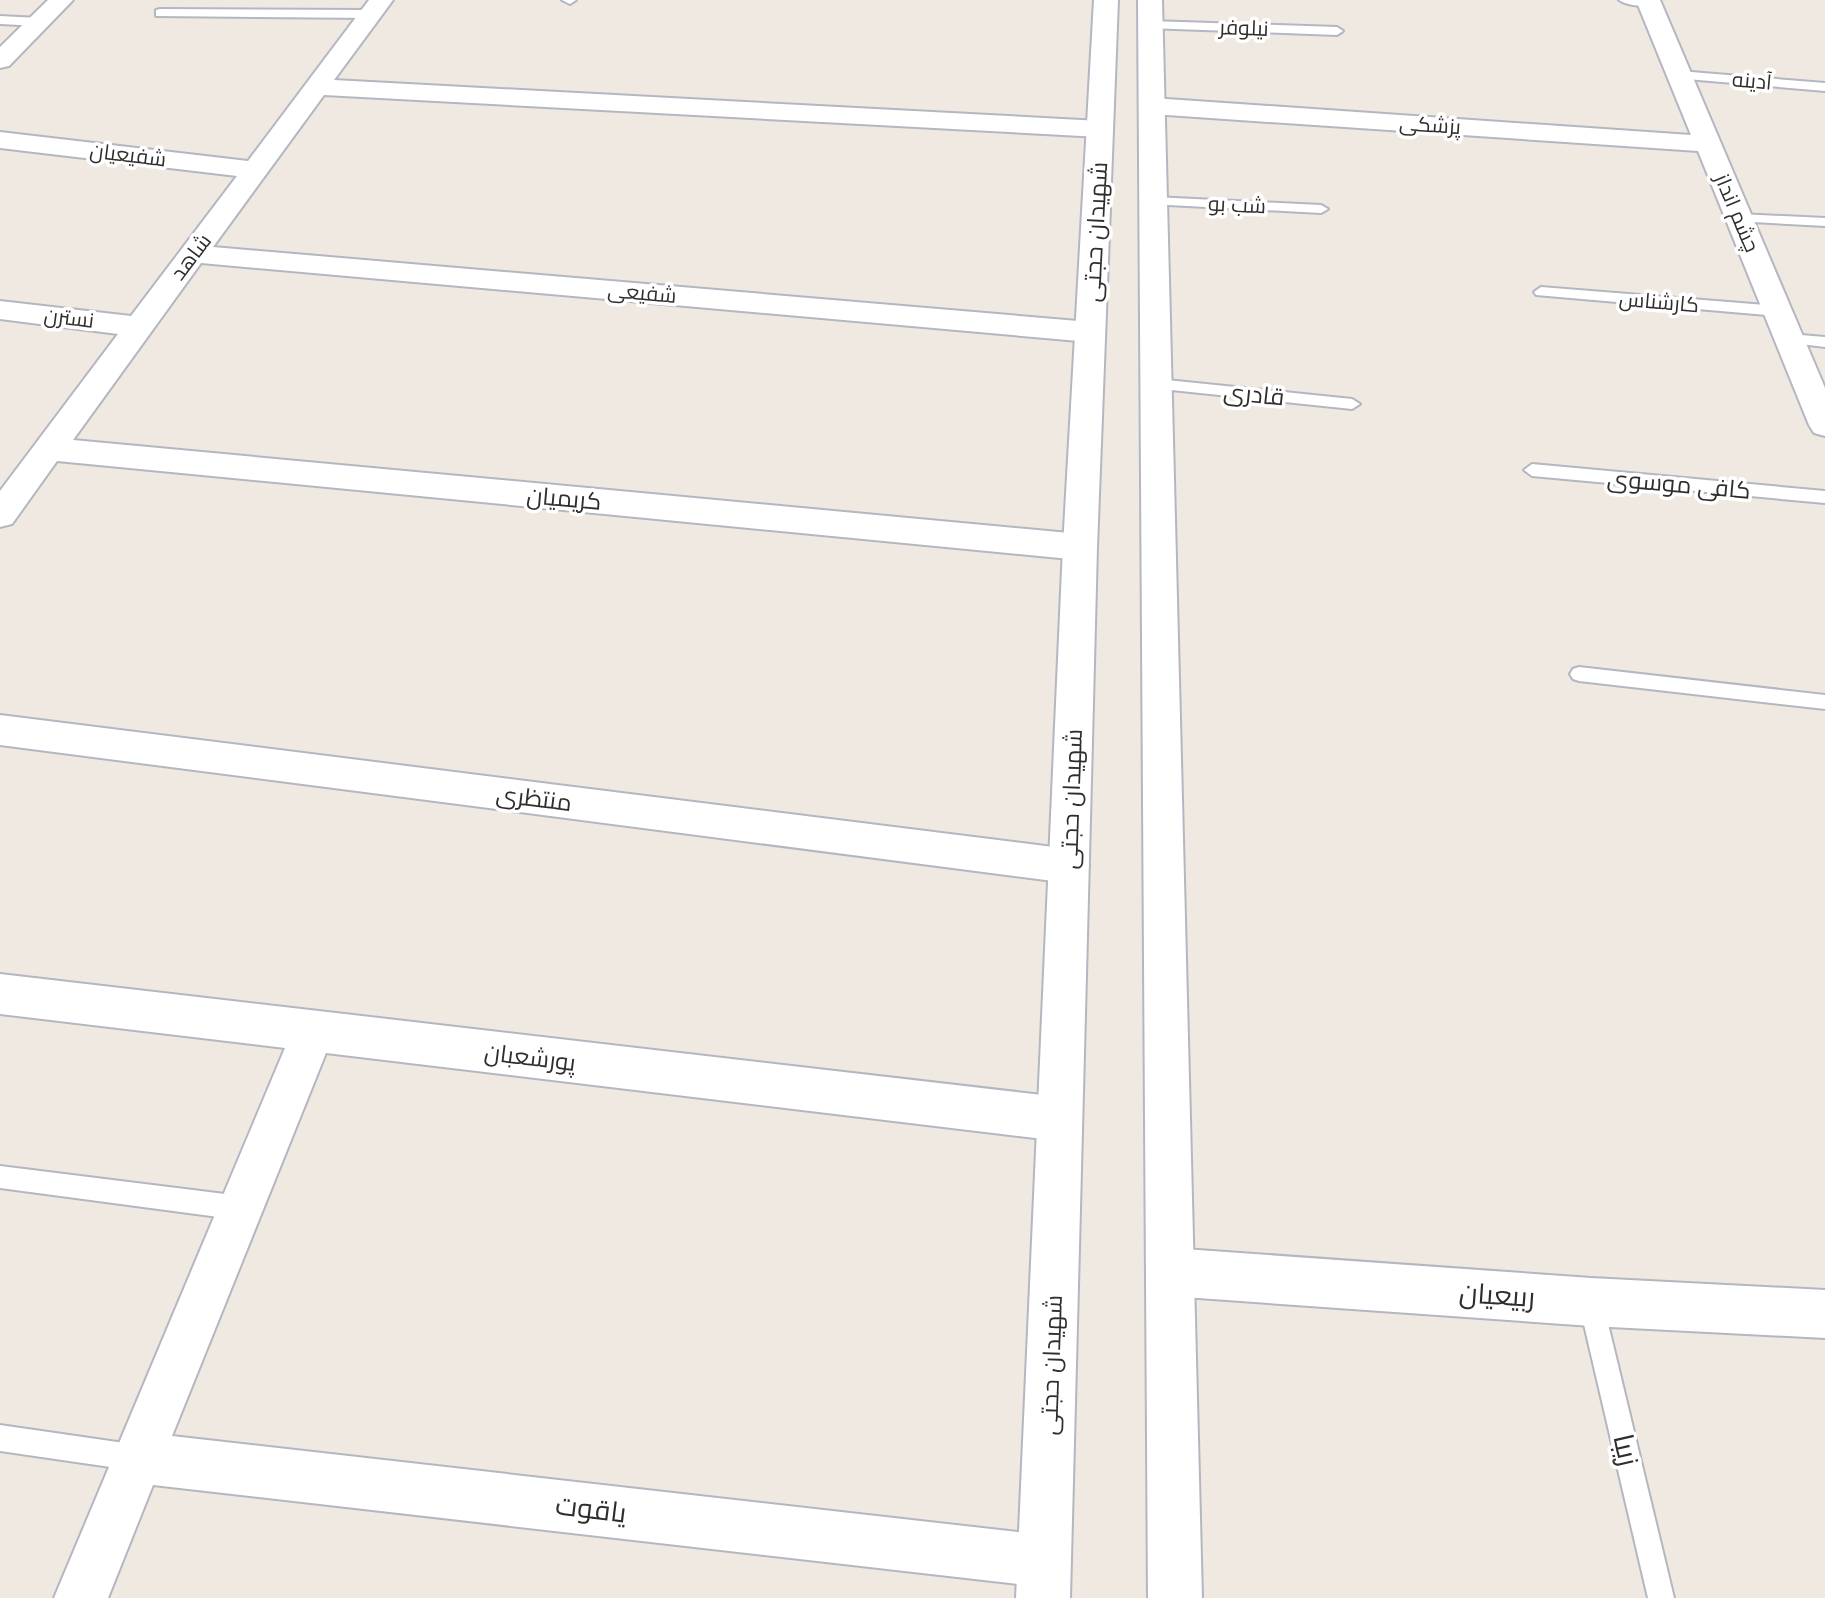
<svg xmlns="http://www.w3.org/2000/svg" width="1825" height="1598" font-family="'DM Sans',Cairo,sans-serif">
  <style>
    .lines { fill: none; stroke-linecap: round; stroke-linejoin: round }
    .service-casing { stroke: #b4b7c1; stroke-width: 4 }
    .minor-casing { stroke: #b4b7c1; stroke-width: 4 }
    .secondary-casing { stroke: #b4b7c1; stroke-width: 4 }
    .service { fill: #fff; fill-rule: evenodd }
    .minor { fill: #fff; fill-rule: evenodd }
    .secondary { fill: #fff; fill-rule: evenodd }
    .labels { text-anchor: middle; dominant-baseline: central; stroke-width: 7; stroke-linejoin: round; paint-order: stroke }
    .far-street-label { font-size: 21px; fill: #2e2e2e; stroke: #fff }
    .street-label { font-size: 24px; fill: #2e2e2e; stroke: #fff }
    .near-street-label { font-size: 28px; fill: #2e2e2e; stroke: #fff }
  </style>
  <rect width="100%" height="100%" fill="#efe9e1"/>
  <g class="lines">
    <!-- service casing -->
    <g class="service-casing">
      <g id="service">
        <path d="M562,0h14l-6,4z"/>
        <path d="M1619,0h34l2,2c-8,6 -28,4 -36,-2z"/>
        <path d="M160,9l211,1 6,4 -6,4 -215,-2v-6z"/>
        <path d="M0,16l39,2 6,4 -6,4 -39,-2z"/>
        <path d="M1151,21l186,6 6,4 -6,4 -190,-7 -2,-3z"/>
        <path d="M1679,71l146,12v8l-150,-13v-6z"/>
        <path d="M1154,197l167,8 7,4 -7,4 -172,-9 -2,-3z"/>
        <path d="M1739,214l86,4v8l-91,-5v-6z"/>
        <path d="M1541,287l237,19 7,5 -7,5 -242,-21 -2,-3z"/>
        <path d="M1789,334l36,3v10l-41,-5 -2,-3z"/>
        <path d="M1157,379l195,20 8,5 -8,5 -200,-21 -3,-4 3,-4z"/>
        <path d="M1532,464l293,27v12l-293,-27 -8,-6z"/>
        <path d="M1579,667l246,28v14l-246,-28 -6,-2 -3,-5 3,-5z"/>
        <path d="M0,1166l241,30 8,4 4,8 -4,8 -8,4 -241,-32z"/>
        <path d="M1591,1291l8,4 4,8 71,295h-26l-69,-295 4,-8z"/>
        <path d="M0,1425l138,20 9,4 4,9 -4,9 -9,4 -138,-20z"/>
      </g>
    </g>
    <!-- minor casing -->
    <g class="minor-casing">
      <g id="minor">
        <path d="M48,0h25l-64,66 -9,2v-21z"/>
        <path d="M369,0h24l-59,80 766,41 9,3 4,5 -4,5 -9,3 -776,-42 -111,152 877,75 10,3 5,7 -5,7 -10,3 -889,-79 -128,177 1007,94 12,4 5,9 -5,9 -12,4 -1023,-99 -45,63 -12,3v-36l118,-157 -118,-15v-18l131,15 106,-140 -237,-28v-16l248,29z"/>
        <path d="M1636,0h24l165,388v48l-11,-3 -5,-8 -111,-274 -546,-37 -9,-3 -4,-5 4,-5 9,-3 539,37z"/>
        <path d="M0,715l1069,134 14,5 6,12 -6,12 -14,5 -1069,-138z"/>
        <path d="M0,974l1060,123 16,7 6,15 -6,15 -16,7 -734,-88 -154,383 872,99 19,7 7,19 -7,19 -19,7 -891,-102 -45,113h-54l231,-550 -285,-34z"/>
        <path d="M1170,1248l421,30 234,12v48l-234,-12 -421,-30 -17,-7 -7,-17 7,-17z"/>
      </g>
    </g>
    <!-- secondary casing -->
    <g class="secondary-casing">
      <g id="secondary">
        <path d="M1094,0h24l-21,547 -27,1051h-54l47,-1051z"/>
        <path d="M1138,0h24l40,1598h-54z"/>
      </g>
    </g>
    <!-- service -->
    <use href="#service" class="service"/>
    <!-- minor -->
    <use href="#minor" class="minor"/>
    <!-- secondary -->
    <use href="#secondary" class="secondary"/>
  </g>
  <g class="labels">
    <!-- far-street labels -->
    <g class="far-street-label">
      <text transform="translate(1244 28) rotate(2)">نیلوفر</text>
      <text transform="translate(1752 81) rotate(5)">آدینه</text>
      <text transform="translate(1430 125) rotate(4)">پزشکی</text>
      <text transform="translate(128 155) rotate(7)">شفیعیان</text>
      <text transform="translate(1237 205) rotate(3)">شب بو</text>
      <text transform="translate(1737 213) rotate(67)">چشم انداز</text>
      <text transform="translate(191 257) rotate(-53)">شاهد</text>
      <text transform="translate(642 293) rotate(5)">شفیعی</text>
      <text transform="translate(1659 302) rotate(5)">کارشناس</text>
      <text transform="translate(69 318) rotate(7)">نسترن</text>
    </g>
    <!-- street labels -->
    <g class="street-label">
      <text transform="translate(1095 232) rotate(-87)">شهیدان حجتی</text>
      <text transform="translate(1254 394) rotate(6)">قادری</text>
      <text transform="translate(1679 484) rotate(5)">کافی موسوی</text>
      <text transform="translate(564 498) rotate(5)">کریمیان</text>
      <text transform="translate(534 798) rotate(7)">منتظری</text>
      <text transform="translate(1071 799) rotate(-88)">شهیدان حجتی</text>
      <text transform="translate(530 1057) rotate(7)">پورشعبان</text>
      <text transform="translate(1051 1365) rotate(-88)">شهیدان حجتی</text>
    </g>
    <!-- near-street labels -->
    <g class="near-street-label">
      <text transform="translate(1497 1295) rotate(4)">ربیعیان</text>
      <text transform="translate(1626 1450) rotate(77)">زیبا</text>
      <text transform="translate(591 1509) rotate(7)">یاقوت</text>
    </g>
  </g>
</svg>
